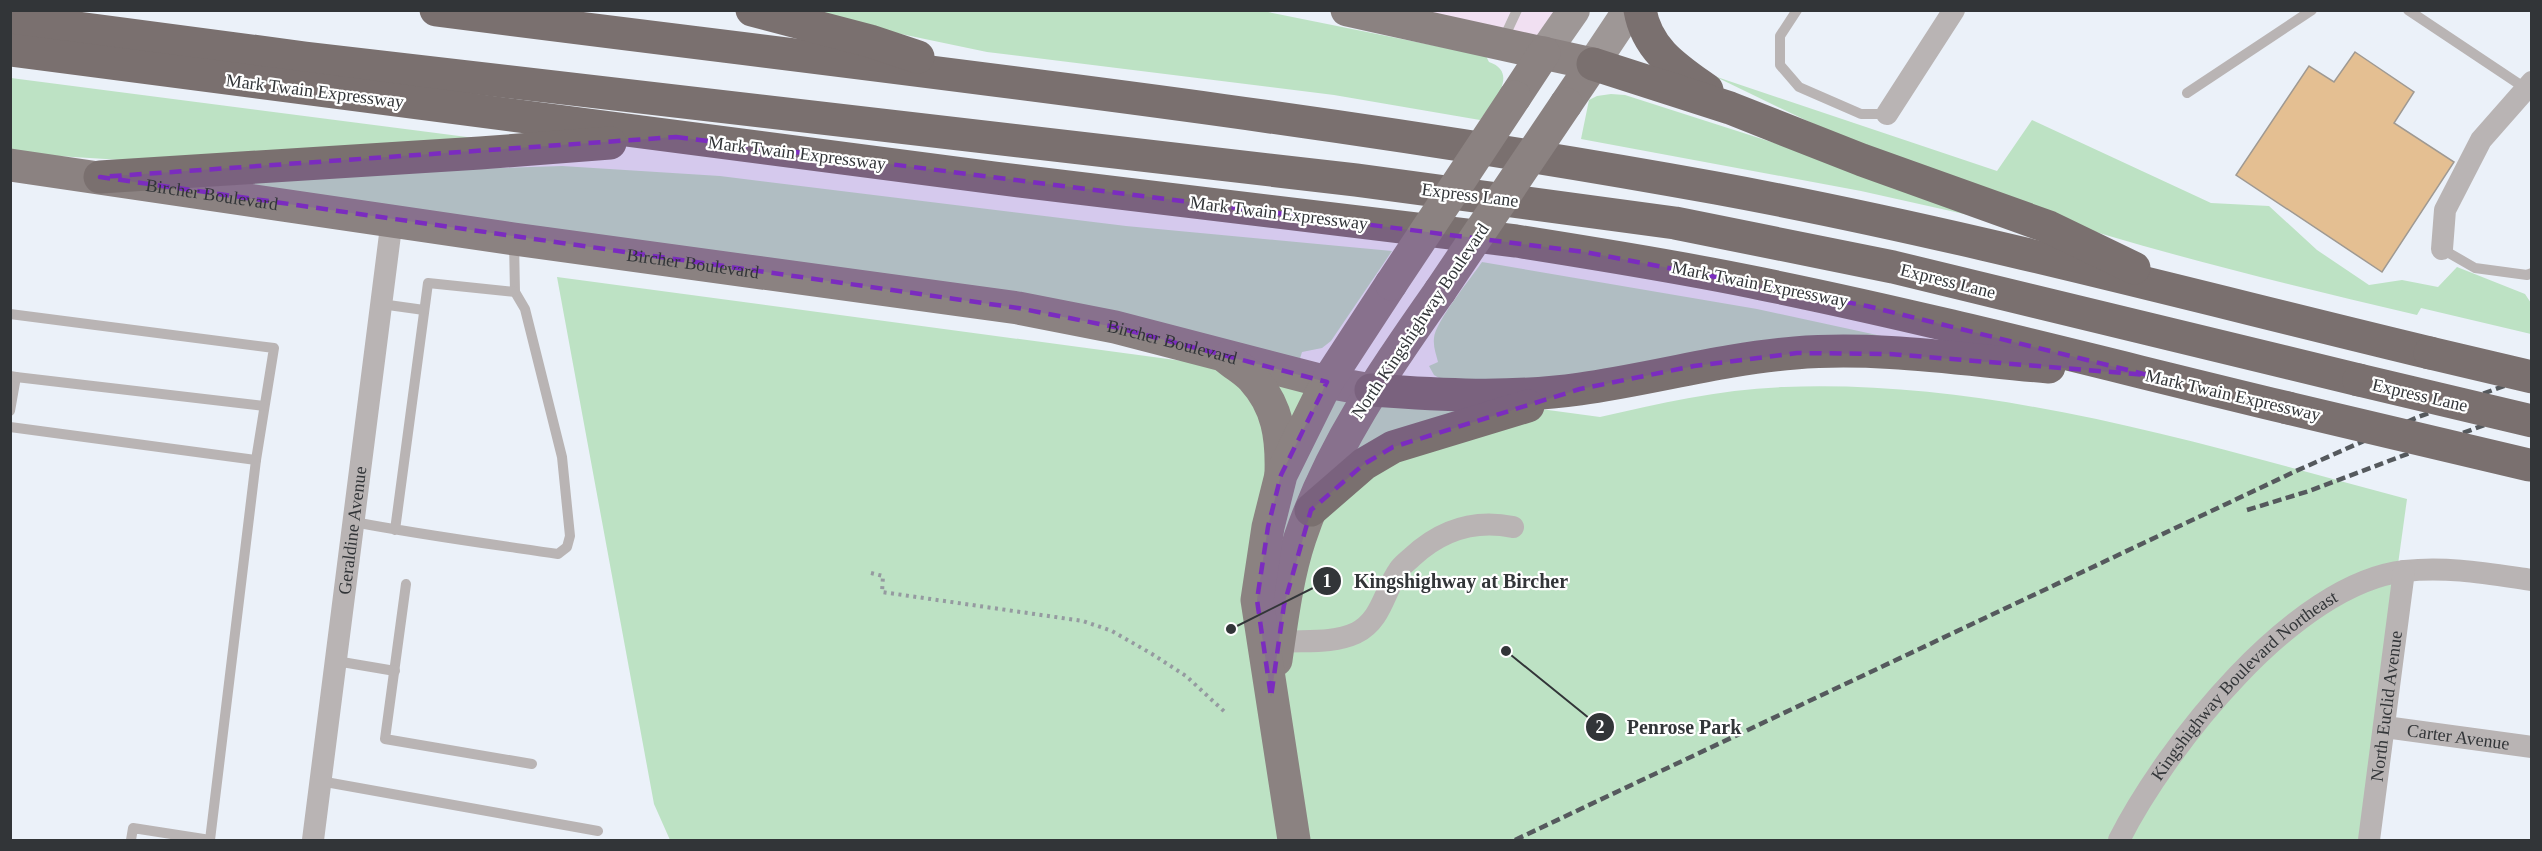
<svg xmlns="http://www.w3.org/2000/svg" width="2542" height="851" font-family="Georgia,serif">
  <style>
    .commercial { fill: #f1e0f2 }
    .green { fill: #bde2c4 }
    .building { fill: #e4bf92; stroke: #9f9992; stroke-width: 1.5 }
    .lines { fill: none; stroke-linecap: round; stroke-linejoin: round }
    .path { stroke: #959aa0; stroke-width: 4; stroke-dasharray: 3 4.5; stroke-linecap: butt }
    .lane { stroke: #b9b4b4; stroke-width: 10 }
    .street { stroke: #b9b4b4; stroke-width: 22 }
    .secondary { stroke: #9e9796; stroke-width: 32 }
    .primary { stroke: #8b8281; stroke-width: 33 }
    .highway { stroke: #7a706f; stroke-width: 33 }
    .rail { stroke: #55595d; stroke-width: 4.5; stroke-dasharray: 9 4.5; stroke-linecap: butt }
    .primary-bridge { stroke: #8b8281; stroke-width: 33 }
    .highway-bridge { stroke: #7a706f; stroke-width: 33 }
    .marked { fill: #7b2cbf; fill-opacity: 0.2; stroke: #7b2cbf; stroke-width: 4.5; stroke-dasharray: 12 8; stroke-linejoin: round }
    .labels { text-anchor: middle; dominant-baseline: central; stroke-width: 4.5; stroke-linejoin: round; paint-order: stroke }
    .street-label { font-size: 18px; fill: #323538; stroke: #fff }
    .leader { fill: none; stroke: #323538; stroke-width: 2 }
    .callout-dot { fill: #323538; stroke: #fff; stroke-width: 2 }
    .mark-label { font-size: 18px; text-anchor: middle; font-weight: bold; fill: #fff }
    .callout-label { font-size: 20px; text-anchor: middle; font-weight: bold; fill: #323538; stroke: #fff; stroke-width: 4.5; stroke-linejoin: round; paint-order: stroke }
  </style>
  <rect width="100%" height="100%" fill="#ebf1f9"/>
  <!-- commercial -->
  <path class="commercial" d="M1434,10l130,1 -23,24 -9,1 -101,-21z"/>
  <!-- green -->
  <g class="green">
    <path d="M791,11h472l223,45 3,6c32,11 2,43 -9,58l-146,-25 -347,-43z"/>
    <path d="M1714,76l283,95 35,-51 179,83 58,3 48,44 52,35 33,-5 36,7 19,-20 68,27 6,9v31l-110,-26 -4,7c-139,-33 -277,-66 -412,-112 -100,-34 -195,-80 -291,-127z"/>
    <path d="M11,78l487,63 -376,19 -81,-5 -30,-4z"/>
    <path d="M1611,94l14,1 280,90 68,31 -112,-25 -280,-52 8,-39 8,-4z"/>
    <path d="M562,166l158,10 406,50 266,25 -61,90 -9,7 -20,4 -3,10 -1079,-178 246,-15z"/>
    <path d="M1482,262l275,47 143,31 -323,39 -133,2 -10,-6 -5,-9 9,-4c-2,-8 -5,-15 -4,-24 1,-16 37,-60 48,-76z"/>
    <path d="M557,277l1043,140c61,-14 121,-28 184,-30 213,-8 420,58 623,112l-47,341h-1690l-16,-36z"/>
  </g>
  <!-- building -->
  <path class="building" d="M2355,52l59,40 -20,31 60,39 -72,110 -146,-97 73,-109 25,16z"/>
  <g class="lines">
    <!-- path -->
    <path class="path" d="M871,573l12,3 -1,16 201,29 29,10 40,23 34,22 41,38"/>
    <!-- lane -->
    <g class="lane">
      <path d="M1797,10l-17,26v29l19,22 62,27h26"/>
      <path d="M2408,10l120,80"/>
      <path d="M1503,40l14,-30"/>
      <path d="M2187,93l125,-83"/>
      <path d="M514,242l1,50"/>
      <path d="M2442,249l33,19 52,7 5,-2"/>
      <path d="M381,304l43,6"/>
      <path d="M10,314l264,34 -18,112 -246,-33"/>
      <path d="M10,376l6,1 -6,34"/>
      <path d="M16,377l248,29"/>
      <path d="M354,522c68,13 136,22 204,32l9,-7 3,-11 -8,-79 -37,-148 -10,-17 -87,-9 -33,247"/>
      <path d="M406,584l-21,155 147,25"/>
      <path d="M336,661l59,10"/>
      <path d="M320,781l278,50"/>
      <path d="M131,840l2,-12 77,12 46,-380"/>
    </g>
    <!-- street -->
    <g class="street">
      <path d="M1887,114l67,-104"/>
      <path d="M2442,249l3,-39 36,-70 51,-58"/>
      <path d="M1279,642c26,-2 53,2 77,-9 26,-13 28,-42 43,-63 3,-5 9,-9 13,-13 29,-27 62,-38 101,-30"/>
      <path id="s1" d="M2385,727l147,20"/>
      <path id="s2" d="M313,840l79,-621"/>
      <path id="s3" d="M2119,840c47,-93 175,-257 286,-269 42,-5 85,3 127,9"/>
      <path id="s4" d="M2369,840l35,-269"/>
    </g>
    <!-- secondary -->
    <g class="secondary">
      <path d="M1544,53l30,-43"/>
      <path d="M1593,64l36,-54"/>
    </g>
    <!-- primary -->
    <g class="primary">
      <path d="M1347,10l246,54 -27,40"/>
      <path d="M1515,97l29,-44"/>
      <path id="s5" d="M10,165l504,74 504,69 97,19 212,55 44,8"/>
      <path d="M1227,358c8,7 19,13 26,21 25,27 29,59 28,94"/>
      <path d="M1276,660c6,-41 11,-83 24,-122 31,-92 85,-169 140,-247"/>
      <path d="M1294,840l-37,-240 11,-73 13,-52 46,-93 64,-98"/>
    </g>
    <!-- highway -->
    <g class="highway">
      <path d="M436,10c427,55 856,101 1280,178 240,44 477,108 714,165"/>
      <path d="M752,10l118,31 48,16"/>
      <path d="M1640,10c7,40 36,58 67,80"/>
      <path d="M10,19l295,39 1051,122 319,43 218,44 466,113"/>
      <path d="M10,50l985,128 521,63c82,13 165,26 246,43 177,36 351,82 526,124"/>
      <path d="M1593,64l137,44 132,52 187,67 85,41"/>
      <path d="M100,177l380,-24 130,-10"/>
      <path d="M1371,390c70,5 139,9 209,-1 72,-10 141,-30 215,-36 84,-7 170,7 254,14"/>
      <path d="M1311,510l53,-46 29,-17 135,-41"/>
    </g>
    <!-- rail -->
    <g class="rail">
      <path d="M2247,510l62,-19 223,-84"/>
      <path d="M1515,840l781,-369 122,-54 114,-41"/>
    </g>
    <!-- primary-bridge -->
    <g class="primary-bridge">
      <path d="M1391,284l124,-187"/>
      <path d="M1440,291l126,-187"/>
    </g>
    <!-- highway-bridge -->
    <g class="highway-bridge">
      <path d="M2430,353l102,24"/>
      <path d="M2359,380l173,41"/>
      <path d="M2288,408l241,57"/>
    </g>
  </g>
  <!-- marked area -->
  <path class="marked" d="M676,137l909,115 282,54 281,69 -258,-21 -93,-1 -103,13 -114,23 -187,58 -29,17 -53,46 -27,95 -13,92 -14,-97 11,-73 13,-52 46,-93 -212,-55 -97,-19 -918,-131z"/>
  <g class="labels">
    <!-- street labels -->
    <g class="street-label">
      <text transform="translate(315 91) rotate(7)">Mark Twain Expressway</text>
      <text transform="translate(797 153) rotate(7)">Mark Twain Expressway</text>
      <text stroke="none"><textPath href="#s5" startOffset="204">Bircher Boulevard</textPath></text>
      <text transform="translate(1470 195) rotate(7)">Express Lane</text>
      <text transform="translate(1279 213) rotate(7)">Mark Twain Expressway</text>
      <text stroke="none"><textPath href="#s5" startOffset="690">Bircher Boulevard</textPath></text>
      <text transform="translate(1948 281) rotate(14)">Express Lane</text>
      <text transform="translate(1760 284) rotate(11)">Mark Twain Expressway</text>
      <text transform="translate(1420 321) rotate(-56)">North Kingshighway Boulevard</text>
      <text stroke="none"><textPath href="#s5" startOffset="1176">Bircher Boulevard</textPath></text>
      <text transform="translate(2233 395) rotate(13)">Mark Twain Expressway</text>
      <text transform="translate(2420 395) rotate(13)">Express Lane</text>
      <text stroke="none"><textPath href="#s2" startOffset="312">Geraldine Avenue</textPath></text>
      <text stroke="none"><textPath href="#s3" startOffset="201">Kingshighway Boulevard Northeast</textPath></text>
      <text stroke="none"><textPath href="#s4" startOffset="135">North Euclid Avenue</textPath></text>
      <text stroke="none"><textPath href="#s1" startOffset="74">Carter Avenue</textPath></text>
    </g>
  </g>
  <!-- callouts -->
  <path class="leader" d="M1231 629L1327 581M1506 651L1600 727"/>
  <g class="callout-dot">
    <circle cx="1231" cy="629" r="6"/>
    <circle cx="1506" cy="651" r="6"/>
    <circle cx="1327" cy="581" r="15"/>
    <circle cx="1600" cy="727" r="15"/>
  </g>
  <g class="mark-label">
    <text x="1327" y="587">1</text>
    <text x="1600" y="733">2</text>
  </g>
  <g class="callout-label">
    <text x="1461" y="588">Kingshighway at Bircher</text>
    <text x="1684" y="734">Penrose Park</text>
  </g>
  <!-- border -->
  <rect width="2542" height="851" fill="none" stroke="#323538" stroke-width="24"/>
</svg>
